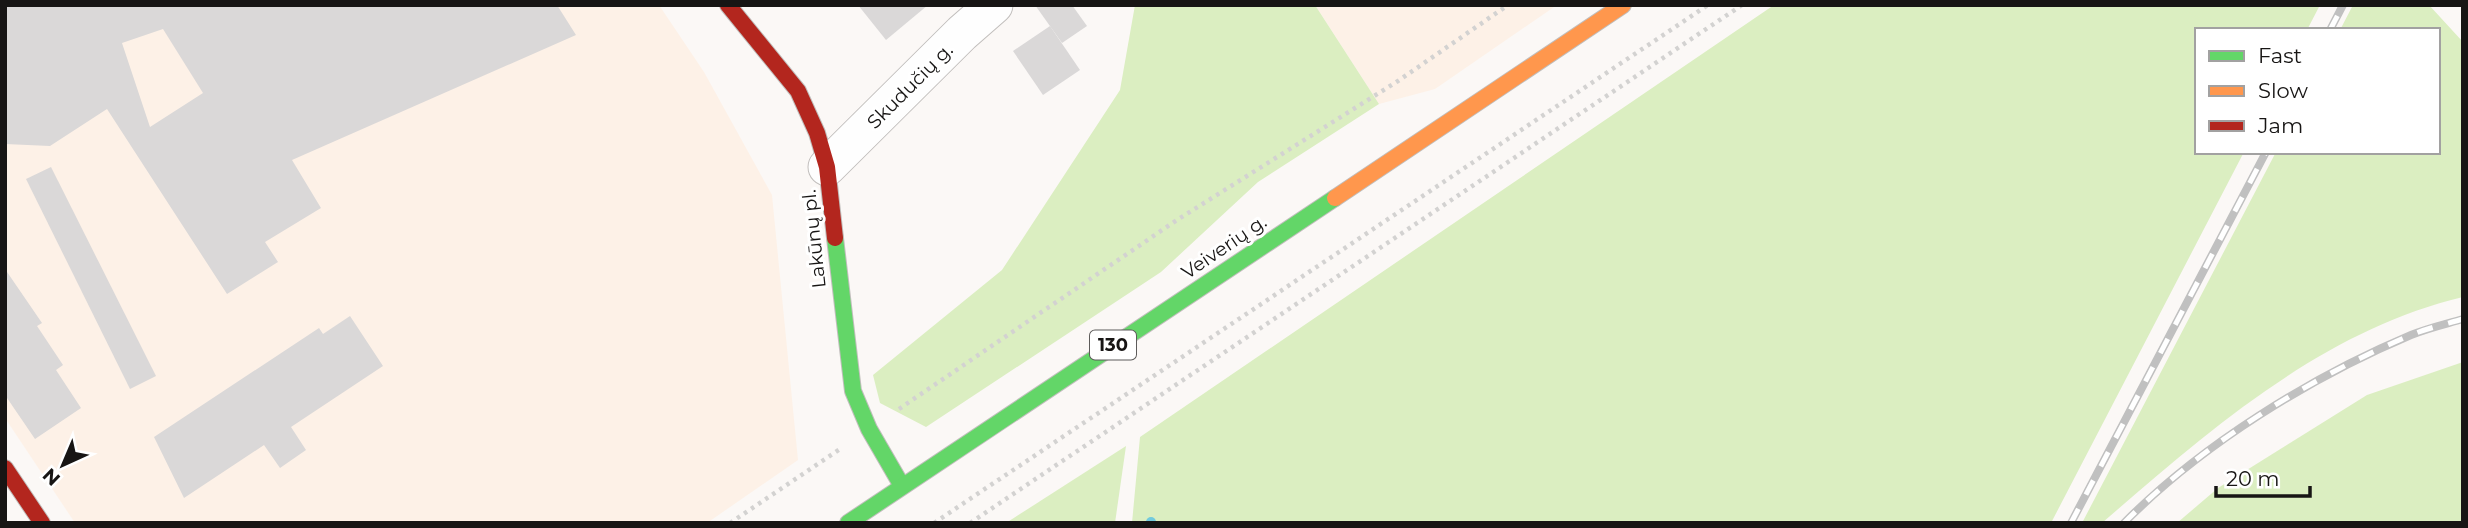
<svg xmlns="http://www.w3.org/2000/svg" width="2468" height="528" font-family="Montserrat,sans-serif">
  <style>
    .commercial { fill: #fdf1e7 }
    .green { fill: #dbeec1 }
    .lines { fill: none; stroke-linecap: round; stroke-linejoin: round }
    .stream { stroke: #72cadd; stroke-width: 10 }
    .building { fill: #dad8d8; fill-rule: evenodd }
    .street-casing { stroke: #c1bebc; stroke-width: 39 }
    .fast-casing { stroke: #c1bebc; stroke-width: 18 }
    .slow-casing { stroke: #c1bebc; stroke-width: 18 }
    .jam-casing { stroke: #c1bebc; stroke-width: 18 }
    .path { stroke: #d3d2d1; stroke-width: 4.5; stroke-dasharray: 3.5 5; stroke-linecap: butt }
    .street { stroke: #fefefe; stroke-width: 37 }
    .fast { stroke: #63d668; stroke-width: 16 }
    .slow { stroke: #ff974d; stroke-width: 16 }
    .jam { stroke: #b3261e; stroke-width: 16 }
    .rail-casing { stroke: #c0c0c0; stroke-width: 8 }
    .rail { stroke: #fff; stroke-width: 5; stroke-dasharray: 16; stroke-linecap: butt }
    .labels { text-anchor: middle; dominant-baseline: central; stroke-width: 6; stroke-linejoin: round; paint-order: stroke }
    .shield { fill: #fff; stroke: #5d5b5a; stroke-width: 2 }
    .shield-label { font-size: 18px; font-weight: bold; fill: #171514 }
    .street-label { font-size: 19px; fill: #171514; stroke: #fff }
  </style>
  <rect width="100%" height="100%" fill="#fbf8f6"/>
  <!-- commercial -->
  <g class="commercial">
    <path d="M5,5h654l45,67 68,123 26,265 -91,63h-632l-70,-105z"/>
    <path d="M1315,5h242l-122,84 -56,15z"/>
  </g>
  <!-- green -->
  <g class="green">
    <path d="M1135,5h180l64,99 -121,78 -97,90 -235,155 -46,-24 -7,-28 129,-105 118,-180z"/>
    <path d="M1774,5h546l-13,25h-110v122h47l-193,371h-919l8,-86z"/>
    <path d="M2353,5h76l34,37v255c-140,33 -255,134 -361,226h-20l194,-371h162v-122h-98z"/>
    <path d="M2463,362v161h-286l41,-35 149,-93z"/>
    <path d="M1126,446l-11,77h-109z"/>
  </g>
  <g class="lines">
    <!-- stream -->
    <path class="stream" d="M1151,523v-1"/>
  </g>
  <!-- building -->
  <g class="building">
    <path d="M5,5h552l19,30 -284,125 29,48 -56,34 13,20 -51,32 -120,-185 -57,37 -45,-2zM163,29l40,64 -53,34 -28,-84z"/>
    <path d="M858,5h70l-42,35z"/>
    <path d="M1035,5h37l15,21 -25,17z"/>
    <path d="M1050,26l30,44 -37,25 -30,-44z"/>
    <path d="M51,167l105,209 -26,13 -104,-210z"/>
    <path d="M5,269l37,54 -5,3 26,39 -7,5 25,38 -46,31 -30,-44z"/>
    <path d="M350,316l33,50 -92,61 15,23 -26,18 -16,-23 -80,53 -30,-61 165,-109 4,6z"/>
  </g>
  <g class="lines">
    <!-- street casing -->
    <g class="street-casing">
      <path id="street" d="M827,167l135,-134 32,-28"/>
    </g>
    <!-- fast casing -->
    <g class="fast-casing">
      <g id="fast">
        <path d="M835,238l18,153 16,38 33,57"/>
        <path d="M848,523l487,-325"/>
      </g>
    </g>
    <!-- slow casing -->
    <g class="slow-casing">
      <path id="slow" d="M1335,198l288,-193"/>
    </g>
    <!-- jam casing -->
    <g class="jam-casing">
      <g id="jam">
        <path d="M728,5l70,86 19,42 10,34 8,71"/>
        <path d="M5,468l37,55"/>
      </g>
    </g>
    <!-- path -->
    <g class="path">
      <path d="M899,409l278,-189 221,-139 110,-76"/>
      <path d="M730,523l110,-74"/>
      <path d="M934,523l774,-518"/>
      <path d="M970,523l772,-518"/>
    </g>
    <!-- street -->
    <use href="#street" class="street"/>
    <!-- fast -->
    <use href="#fast" class="fast"/>
    <!-- slow -->
    <use href="#slow" class="slow"/>
    <!-- jam -->
    <use href="#jam" class="jam"/>
    <!-- rail casing -->
    <g class="rail-casing">
      <g id="rail">
        <path d="M2330,30l13,-25"/>
        <path d="M2071,523l195,-371"/>
        <path d="M2124,523c77,-78 187,-146 287,-188 17,-7 35,-11 52,-16"/>
      </g>
    </g>
    <!-- rail -->
    <use href="#rail" class="rail"/>
  </g>
  <g class="labels">
    <!-- shield labels -->
    <rect class="shield" x="1090" y="330.5" width="46" height="29" rx="5"/>
    <g class="shield-label">
      <text x="1113" y="345">130</text>
    </g>
    <!-- street labels -->
    <g class="street-label">
      <text transform="translate(910 86) rotate(-45)">Skudučių g.</text>
      <text transform="translate(814 239) rotate(-96)">Lakūnų pl.</text>
      <text transform="translate(1224 247) rotate(-34)">Veiverių g.</text>
    </g>
  </g>
  <!-- border -->
  <rect width="2468" height="528" fill="none" stroke="#171514" stroke-width="14"/>
  <!-- legend -->
  <rect x="2195" y="28" width="245" height="126" fill="#ffffff" stroke="#a2a1a1" stroke-width="2"/>
  <rect x="2209" y="51" width="35" height="10" fill="#63d668" stroke="#a2a1a1" stroke-width="2"/>
  <text x="2258" y="63" font-size="21" fill="#171514">Fast</text>
  <rect x="2209" y="86" width="35" height="10" fill="#ff974d" stroke="#a2a1a1" stroke-width="2"/>
  <text x="2258" y="98" font-size="21" fill="#171514">Slow</text>
  <rect x="2209" y="121" width="35" height="10" fill="#b3261e" stroke="#a2a1a1" stroke-width="2"/>
  <text x="2258" y="133" font-size="21" fill="#171514">Jam</text>
  <!-- north arrow -->
  <g transform="translate(63 465) rotate(224)" stroke="#ffffff" stroke-width="5" paint-order="stroke">
  <path d="M0-5L12 26L0 18L-12 26Z" fill="#171514"/>
  <text y="-10" font-size="19" font-weight="bold" text-anchor="middle" fill="#171514">N</text>
  </g>
  <!-- scale -->
  <path d="M2216 486v10h94v-10" fill="none" stroke="#171514" stroke-width="3.5"/>
  <text x="2226" y="486" font-size="21" fill="#171514" stroke="#ffffff" stroke-width="5" paint-order="stroke">20 m</text>
</svg>
